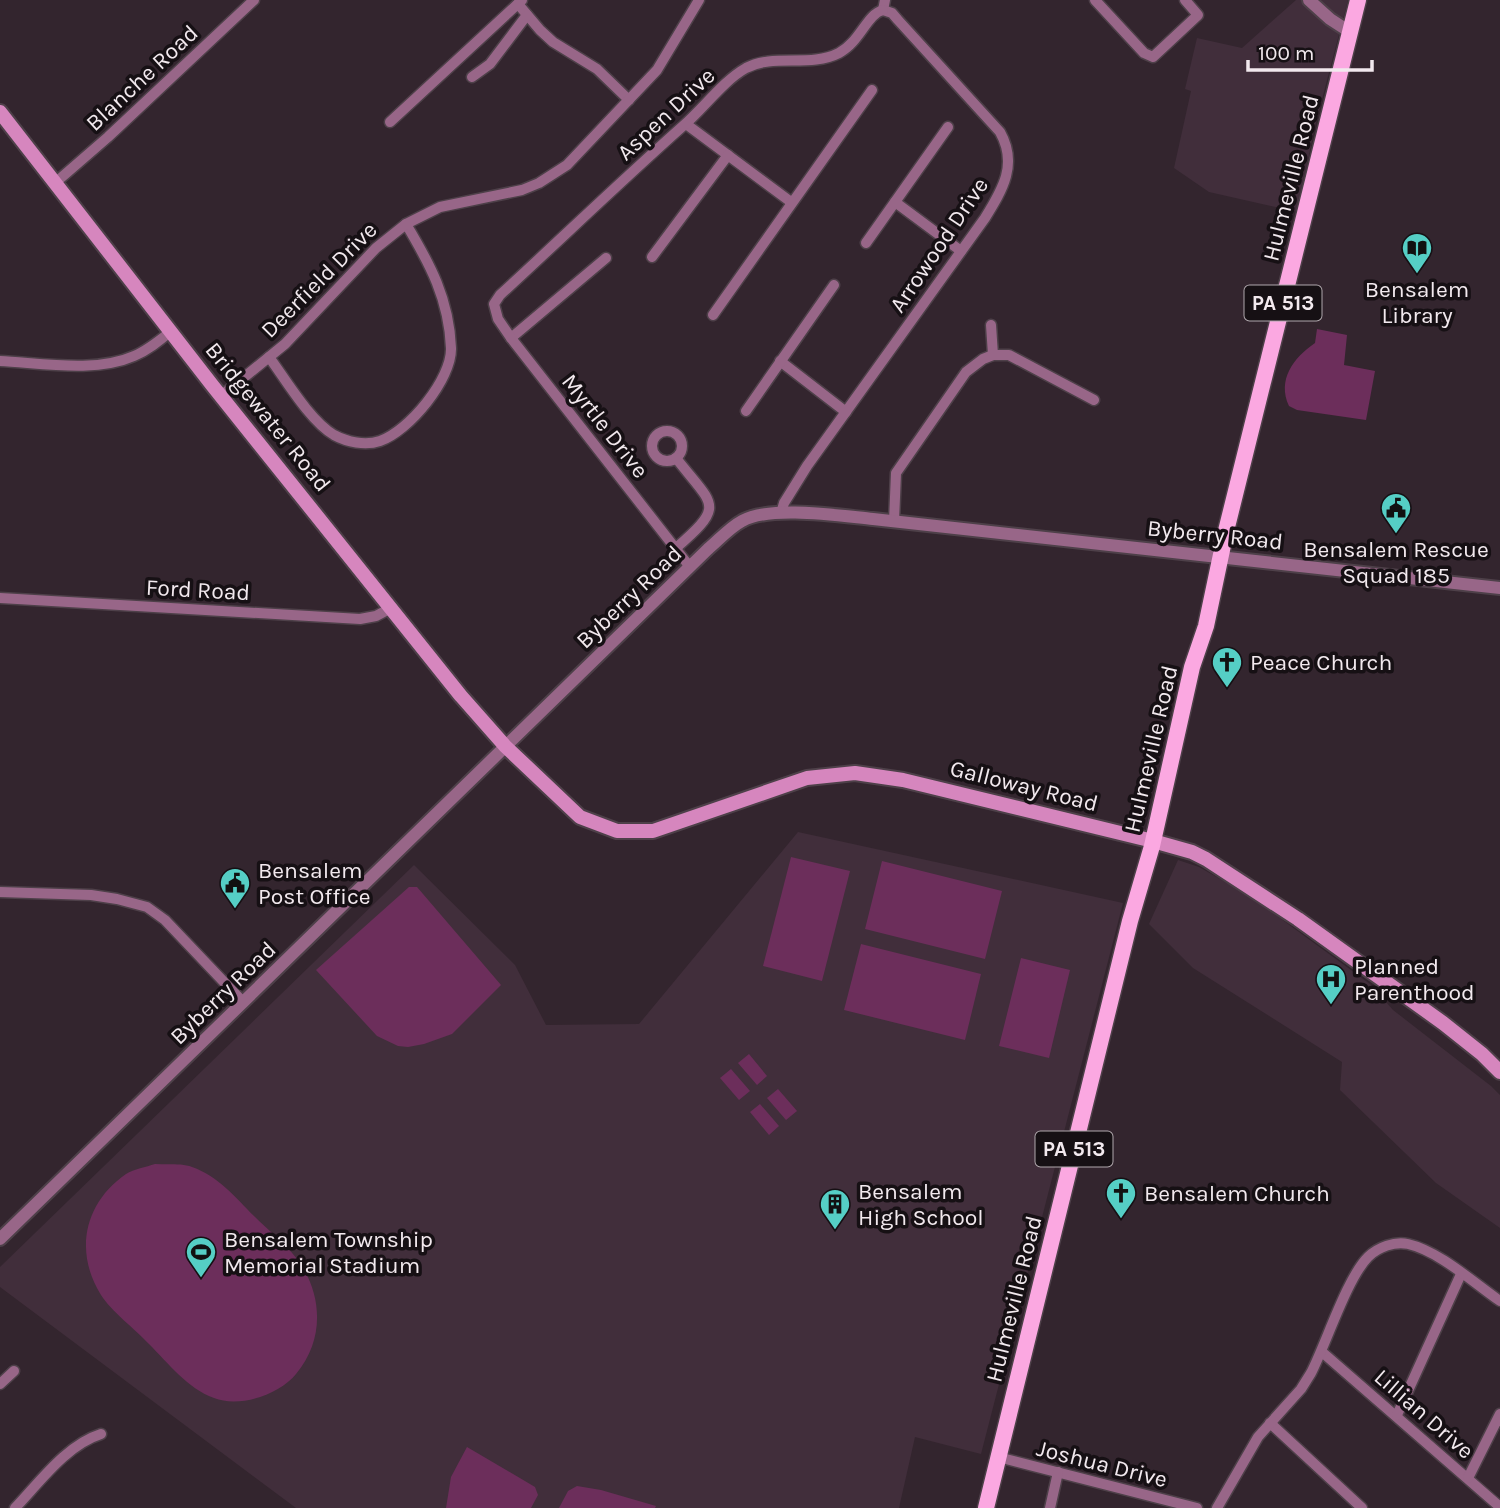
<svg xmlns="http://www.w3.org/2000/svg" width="1500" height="1508" font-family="Karla,sans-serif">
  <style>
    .built { fill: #412e3b }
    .green { fill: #6c2e5b }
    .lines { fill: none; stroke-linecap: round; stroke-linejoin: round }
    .minor-casing { stroke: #4e4049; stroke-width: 13 }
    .tertiary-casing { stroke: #4e4049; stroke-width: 16 }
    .secondary-casing { stroke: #4e4049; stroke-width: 18 }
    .primary-casing { stroke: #4e4049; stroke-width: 19 }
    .minor { stroke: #986688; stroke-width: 10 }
    .tertiary { stroke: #986688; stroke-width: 12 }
    .secondary { stroke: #d686be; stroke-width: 14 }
    .primary { stroke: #fba8e1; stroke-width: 16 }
    .labels { text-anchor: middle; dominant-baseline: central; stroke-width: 7; stroke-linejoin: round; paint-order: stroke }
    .shield { fill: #161014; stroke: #b0a8ad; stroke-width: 2 }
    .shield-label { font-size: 21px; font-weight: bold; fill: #f2e9ee }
    .street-label { font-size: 23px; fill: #f2e9ee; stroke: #161014 }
    .poi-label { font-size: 23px; fill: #f2e9ee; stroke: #161014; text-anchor: start }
  </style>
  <rect width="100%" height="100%" fill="#33252e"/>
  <!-- built -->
  <g class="built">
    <path d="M1296,0h52l-34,130 -16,82 -89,-20 -35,-24 17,-77 -6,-2 12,-51 45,10z"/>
    <path d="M798,832l325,71 -142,551 -66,-17 -16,71h-603l-296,-221v-20l414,-402 101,100 31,60 93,-1z"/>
    <path d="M1178,860l21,7 51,29 120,88 23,26 98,76 9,9v133l-64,-45 -96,-93 2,-28 -149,-94 -44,-44z"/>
  </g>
  <!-- green -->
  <g class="green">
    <path d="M1317,329l30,6 -3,30 31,6 -9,49 -69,-10 -8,-4c-12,-26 4,-48 26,-63z"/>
    <path d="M791,857l59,14 -28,110 -59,-15z"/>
    <path d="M882,861l120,30 -17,68 -120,-30z"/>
    <path d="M409,887h8l84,98 -49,49 -28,10 -16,3 -10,-1 -21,-10 -61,-66z"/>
    <path d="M861,944l120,30 -16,66 -121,-30z"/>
    <path d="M1021,958l49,12 -21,88 -50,-12z"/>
    <path d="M749,1054l18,22 -10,9 -19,-22z"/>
    <path d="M731,1069l19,22 -11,9 -19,-22z"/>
    <path d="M778,1089l19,22 -11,9 -19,-22z"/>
    <path d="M760,1104l19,22 -10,9 -19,-23z"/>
    <path d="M155,1164c12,1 27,-1 37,3 26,9 43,30 62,49 15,15 36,31 48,50 21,34 21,76 -6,108 -17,21 -57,34 -82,24 -27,-10 -45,-34 -65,-54 -14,-15 -38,-33 -48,-49 -27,-43 -17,-92 25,-121 8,-5 20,-7 29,-10z"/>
    <path d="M467,1447l68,40 3,8 -7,13h-85l5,-31z"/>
    <path d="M577,1486l24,4 55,16 -1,2h-96l9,-17z"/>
  </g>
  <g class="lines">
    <!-- minor casing -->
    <g class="minor-casing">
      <g id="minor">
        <path d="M1095,0l49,53 9,4 45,-42 -13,-15"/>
        <path d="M518,4l22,26 13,12 44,27 32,31"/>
        <path d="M883,10l2,-10"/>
        <path d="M472,77l18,-13 37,-49"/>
        <path d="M390,122l132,-122"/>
        <path d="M686,124l105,78"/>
        <path d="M55,183l53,-46 146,-137"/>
        <path d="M895,202l66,49"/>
        <path d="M866,243l82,-116"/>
        <path d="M652,257l76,-102"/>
        <path d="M713,315l159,-225"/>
        <path d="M991,325l2,30"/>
        <path d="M511,338l95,-80"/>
        <path d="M269,357c17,23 41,64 65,78 13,7 31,11 46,6 29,-10 72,-62 71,-93 -2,-49 -21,-84 -45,-124"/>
        <path d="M0,361c41,2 96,12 134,-5 14,-6 25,-15 36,-24"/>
        <path d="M780,361l66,51"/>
        <path d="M221,396l64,-52 91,-96 30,-24 34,-17 82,-17 17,-7 28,-18 90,-95 42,-70"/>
        <path d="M746,411l88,-126"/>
        <circle cx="667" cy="446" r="15"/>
        <path d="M781,513l3,-10 23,-37 178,-248c18,-29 33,-54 15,-86l-102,-112 -6,-7 -9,-3"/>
        <path d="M894,521l2,-48 70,-101 17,-13 10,-4h16l85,45"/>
        <path d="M676,548c51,-44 37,-42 0,-90"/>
        <path d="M690,567l-179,-229 -13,-19 -4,-15 6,-9c61,-56 121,-114 183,-169 20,-17 40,-45 63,-58 28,-15 64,0 93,-15 21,-11 28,-39 44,-43"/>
        <path d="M0,598l360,21 16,-3 15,-8"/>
        <path d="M0,892l91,3 26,4 30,8 18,13 78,82"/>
        <path d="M1322,1352l178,155"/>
        <path d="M0,1384l14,-13"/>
        <path d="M1397,1415l64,-141"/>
        <path d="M1270,1423l92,85"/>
        <path d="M998,1457l199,51"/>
        <path d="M1468,1478l32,-64"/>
        <path d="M15,1508c24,-25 51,-63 86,-74"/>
        <path d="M1050,1508l8,-36"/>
        <path d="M1217,1508l41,-71 43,-48 10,-16c15,-29 36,-95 57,-116 10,-10 27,-16 40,-13 31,7 66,39 92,57"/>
      </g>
    </g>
    <!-- tertiary casing -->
    <g class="tertiary-casing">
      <g id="tertiary">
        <path d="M1309,0l21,19 20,13"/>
        <path d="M0,1239l708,-690c11,-9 21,-21 34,-28 28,-16 99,-5 131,-2l627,69"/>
      </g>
    </g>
    <!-- secondary casing -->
    <g class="secondary-casing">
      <path id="secondary" d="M0,112l212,273 249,311 44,50 75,71 37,14h36l154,-53 48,-5 48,7 250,61 39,11 14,7 92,60 145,104 39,31 18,18"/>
    </g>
    <!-- primary casing -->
    <g class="primary-casing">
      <path id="primary" d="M986,1508l144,-587 22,-75 40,-179 14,-41 20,-95 132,-531"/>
    </g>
    <!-- minor -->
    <use href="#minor" class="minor"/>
    <!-- tertiary -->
    <use href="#tertiary" class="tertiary"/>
    <!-- secondary -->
    <use href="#secondary" class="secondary"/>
    <!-- primary -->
    <use href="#primary" class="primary"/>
  </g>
  <!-- icons -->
  <defs>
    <g id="library-pin" transform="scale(1.575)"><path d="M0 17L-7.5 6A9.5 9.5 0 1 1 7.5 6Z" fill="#55cec5" stroke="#161014"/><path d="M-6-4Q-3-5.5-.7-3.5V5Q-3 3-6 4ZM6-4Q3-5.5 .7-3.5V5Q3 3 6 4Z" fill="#111"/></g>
    <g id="civic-pin" transform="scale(1.575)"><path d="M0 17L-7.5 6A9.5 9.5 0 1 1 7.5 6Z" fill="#55cec5" stroke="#161014"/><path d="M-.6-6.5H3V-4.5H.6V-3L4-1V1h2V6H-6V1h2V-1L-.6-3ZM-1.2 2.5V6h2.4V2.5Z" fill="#111"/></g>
    <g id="church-pin" transform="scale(1.575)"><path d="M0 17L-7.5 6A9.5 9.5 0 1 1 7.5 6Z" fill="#55cec5" stroke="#161014"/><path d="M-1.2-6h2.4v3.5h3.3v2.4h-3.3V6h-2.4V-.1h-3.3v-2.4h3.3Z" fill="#111"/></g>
    <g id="hospital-pin" transform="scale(1.575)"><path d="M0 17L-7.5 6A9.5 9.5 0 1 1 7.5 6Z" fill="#55cec5" stroke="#161014"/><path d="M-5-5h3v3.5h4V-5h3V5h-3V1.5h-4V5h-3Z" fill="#111"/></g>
    <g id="building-pin" transform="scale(1.575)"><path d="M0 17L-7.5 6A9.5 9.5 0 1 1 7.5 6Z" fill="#55cec5" stroke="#161014"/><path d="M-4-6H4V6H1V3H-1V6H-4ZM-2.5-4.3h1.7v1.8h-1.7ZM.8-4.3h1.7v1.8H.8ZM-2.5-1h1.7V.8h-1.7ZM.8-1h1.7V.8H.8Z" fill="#111"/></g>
    <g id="stadium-pin" transform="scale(1.575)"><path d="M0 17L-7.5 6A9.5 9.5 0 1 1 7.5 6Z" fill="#55cec5" stroke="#161014"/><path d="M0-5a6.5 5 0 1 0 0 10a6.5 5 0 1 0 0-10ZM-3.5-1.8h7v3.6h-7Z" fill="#111"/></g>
  </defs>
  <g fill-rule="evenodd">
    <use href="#library-pin" x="1417" y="248"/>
    <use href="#civic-pin" x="1396" y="508"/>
    <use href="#church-pin" x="1227" y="662"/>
    <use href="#civic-pin" x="235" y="883"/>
    <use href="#hospital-pin" x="1331" y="979"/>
    <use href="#church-pin" x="1121" y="1193"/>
    <use href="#building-pin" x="835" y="1204"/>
    <use href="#stadium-pin" x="201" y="1252"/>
  </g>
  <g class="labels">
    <!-- shield labels -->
    <g class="shield">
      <rect x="1244.5" y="285.5" width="77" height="35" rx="5"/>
      <rect x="1035.5" y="1131.5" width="77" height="35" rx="5"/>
    </g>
    <g class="shield-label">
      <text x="1283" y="303">PA 513</text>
      <text x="1074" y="1149">PA 513</text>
    </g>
    <!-- street labels -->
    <g class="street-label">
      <text transform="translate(142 78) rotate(-43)">Blanche Road</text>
      <text transform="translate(666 114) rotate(-43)">Aspen Drive</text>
      <text transform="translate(1291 178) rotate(-76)">Hulmeville Road</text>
      <text transform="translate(939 245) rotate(-56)">Arrowood Drive</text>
      <text transform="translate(319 280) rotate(-45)">Deerfield Drive</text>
      <text transform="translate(268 417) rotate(51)">Bridgewater Road</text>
      <text transform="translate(605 426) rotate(52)">Myrtle Drive</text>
      <text transform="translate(1215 535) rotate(6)">Byberry Road</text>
      <text transform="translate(198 590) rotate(3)">Ford Road</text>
      <text transform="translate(629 597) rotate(-44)">Byberry Road</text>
      <text transform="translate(1151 749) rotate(-77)">Hulmeville Road</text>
      <text transform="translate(1024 786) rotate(14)">Galloway Road</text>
      <text transform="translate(223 993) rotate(-44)">Byberry Road</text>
      <text transform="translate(1014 1299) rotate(-76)">Hulmeville Road</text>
      <text transform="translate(1424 1414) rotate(41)">Lillian Drive</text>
      <text transform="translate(1102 1464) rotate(14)">Joshua Drive</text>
    </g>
    <!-- poi labels -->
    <g class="poi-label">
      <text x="1417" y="289" text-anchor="middle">Bensalem<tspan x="1417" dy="26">Library</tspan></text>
      <text x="1396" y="549" text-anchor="middle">Bensalem Rescue<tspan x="1396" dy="26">Squad 185</tspan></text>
      <text x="1250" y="662">Peace Church</text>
      <text x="258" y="870">Bensalem<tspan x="258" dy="26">Post Office</tspan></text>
      <text x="1354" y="966">Planned<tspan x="1354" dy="26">Parenthood</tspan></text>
      <text x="858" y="1191">Bensalem<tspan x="858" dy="26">High School</tspan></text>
      <text x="1144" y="1193">Bensalem Church</text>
      <text x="224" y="1239">Bensalem Township<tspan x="224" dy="26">Memorial Stadium</tspan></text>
    </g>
  </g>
  <!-- scale -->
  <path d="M1248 60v10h124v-10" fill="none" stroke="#f2e9ee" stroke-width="3.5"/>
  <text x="1258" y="60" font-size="21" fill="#f2e9ee" stroke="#161014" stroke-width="5" paint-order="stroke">100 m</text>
</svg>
